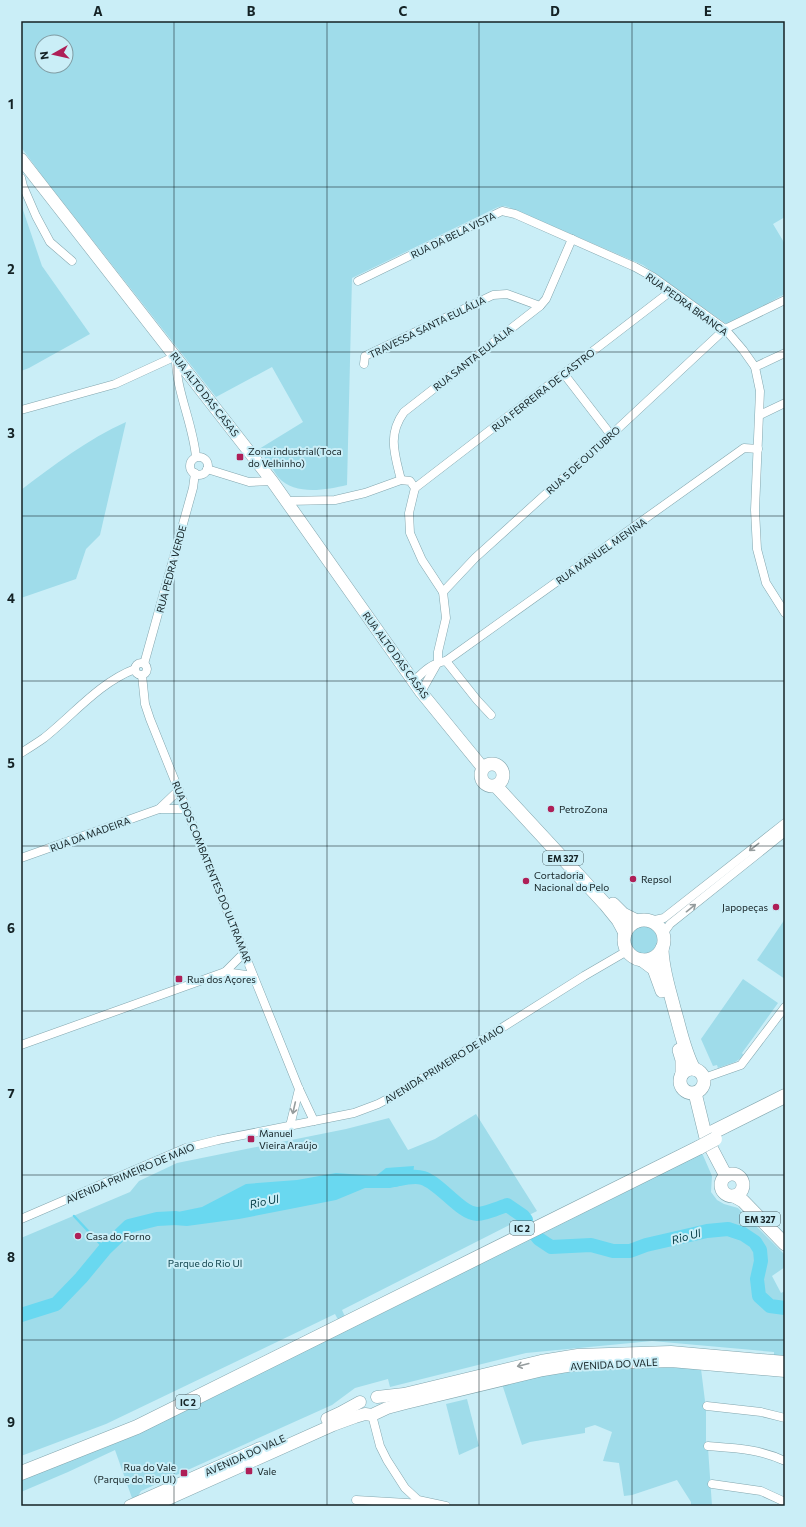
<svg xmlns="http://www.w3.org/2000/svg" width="806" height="1527" font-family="Commissioner,sans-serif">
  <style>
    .green { fill: #9fdcea; fill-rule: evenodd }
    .water { fill: #69d8f0 }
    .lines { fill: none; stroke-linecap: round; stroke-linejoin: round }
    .stream { stroke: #69d8f0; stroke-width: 2.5 }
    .river { stroke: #69d8f0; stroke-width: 14 }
    .minor-casing { stroke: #83a6ae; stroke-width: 9 }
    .secondary-casing { stroke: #83a6ae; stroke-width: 13 }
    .primary-casing { stroke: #83a6ae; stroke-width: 14 }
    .trunk-casing { stroke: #83a6ae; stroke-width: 15 }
    .minor { stroke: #fff; stroke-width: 8 }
    .secondary { stroke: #fff; stroke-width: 12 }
    .primary { stroke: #fff; stroke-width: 13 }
    .trunk { stroke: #fff; stroke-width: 14 }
    .trunk-bridge-casing { stroke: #83a6ae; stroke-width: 15; stroke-linecap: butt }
    .trunk-bridge { stroke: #fff; stroke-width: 14 }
    .oneway { stroke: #959c9d }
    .grid { fill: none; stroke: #142225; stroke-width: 1; stroke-opacity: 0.55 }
    .poi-dot { fill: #ae1f57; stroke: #caeef7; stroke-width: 1.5 }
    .labels { text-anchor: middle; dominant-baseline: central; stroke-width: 4; stroke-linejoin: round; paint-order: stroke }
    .shield { fill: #caeef7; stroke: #4b5f64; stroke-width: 1 }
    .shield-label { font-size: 9px; font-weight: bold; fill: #142225 }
    .street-label { font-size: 10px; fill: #142225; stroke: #caeef7 }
    .poi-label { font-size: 10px; fill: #142225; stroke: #caeef7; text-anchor: start }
    .park-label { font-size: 10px; fill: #12444e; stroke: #caeef7 }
    .water-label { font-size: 11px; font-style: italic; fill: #033a44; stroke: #caeef7 }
    .neatline { fill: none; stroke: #142225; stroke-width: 1.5 }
    .grid-label { font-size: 13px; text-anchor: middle; font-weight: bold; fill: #142225 }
  </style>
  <rect width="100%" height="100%" fill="#caeef7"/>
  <!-- green -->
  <g class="green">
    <path d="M21,21h764v196l-12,7 12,20v50l-54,29h-6l-82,-58 -135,-58 -4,-1 -6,1 -146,71 -5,207c-22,5 -52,11 -69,-8l-19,-28 44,-27 -31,-55 -56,30 -173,-220 -22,-30zM42,42h24v24h-24z"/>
    <path d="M21,204l21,62 48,68 -61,34 -8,3z"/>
    <path d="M126,422l-26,113 -14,14 -10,30 -55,19v-108c33,-25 67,-51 105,-68z"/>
    <path d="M785,919v60l-28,-19z"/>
    <circle cx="643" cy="940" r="14"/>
    <path d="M743,979l35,24 -36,50 2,3 -9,6 -17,6 -1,-3 -4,1 -12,-27z"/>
    <path d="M476,1114l61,97 -195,99 8,18 352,-175 10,23 -1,16 6,8 7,4 14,4 47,47v12l-13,9 9,17 4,-2v65l-11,-1v-3l-122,-11 -126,12 -136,34 -2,-8 -33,9 -23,17 -191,86 -3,5 -6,2 -17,-48 -47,22 -47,20v-13l91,-37 1,2 231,-113 -9,-17 -229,110 -85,32v-218l109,-46 9,-11 38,-18 169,-34 43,-11 19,32 27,-11z"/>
    <path d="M667,1367l34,2 5,40v35l2,4 4,58h-21v-4l-14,-22 -45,15 -8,1 -5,-33 -16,-2 9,-29 -17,-7 -10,3v5l-55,9 -8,3 -20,-61 43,-9 35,-4z"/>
    <path d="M467,1399l12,47 -20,9 -13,-51z"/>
  </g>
  <!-- water -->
  <path class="water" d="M414,1166l-2,17 -22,5h-25l-29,12 -97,19 -52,7 -26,-2 -4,-5 11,-5 34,-7 44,-23 51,-4 39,-7 40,3 10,-8z"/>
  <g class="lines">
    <!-- stream -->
    <path class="stream" d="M74,1216l31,33"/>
    <!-- river -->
    <g class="river">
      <path d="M395,1180c9,-2 19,-5 28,-2 18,6 37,35 54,36 8,0 22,-6 30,-9l16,11 3,4"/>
      <path d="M535,1234l4,5 12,8 40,-2 22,6h17l16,-6 61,-14 21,-2 15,5 12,8 5,8 1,11 -4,18 2,17 11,10 15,2"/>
      <path d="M21,1315l35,-11 25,-26 24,-29 24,-23 28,-7 19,-1"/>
    </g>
    <!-- minor casing -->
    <g class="minor-casing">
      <g id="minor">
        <path d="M21,178l2,8 13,30 14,26 22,19"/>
        <path d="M358,281l144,-70 13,3 120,53 18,10 72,52 18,21 12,17 5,24 -5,119 2,39 9,34 19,30"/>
        <path d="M364,364l1,-8 128,-61 14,-1 33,12"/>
        <path d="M755,367l30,-14"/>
        <path d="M564,374l47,61"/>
        <path d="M21,410l94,-26 61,-28c-1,33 17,67 20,101"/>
        <path d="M760,415l25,-12"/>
        <circle cx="199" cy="466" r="9"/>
        <path d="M207,469l42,13 23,-1"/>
        <path d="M401,480c-6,-25 -14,-45 3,-68l136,-106 6,-7 26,-60"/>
        <path d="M415,488l256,-197"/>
        <path d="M287,501l48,-1 30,-7 36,-13 9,1 5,7 -6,25 1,20 12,27 21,32 3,26 -8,34v10l-17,30"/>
        <path d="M443,592l32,-34 136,-123 114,-106 60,-29"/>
        <path d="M446,661l31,39 14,15"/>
        <circle cx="141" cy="669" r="6"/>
        <path d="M144,664l49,-176 2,-15"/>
        <path d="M142,675l3,29 5,15 149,370 15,32"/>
        <path d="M414,681c10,-10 18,-18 32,-20l298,-213 14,1"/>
        <path d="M21,753c8,-5 16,-10 23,-15 29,-23 56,-56 91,-69"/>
        <path d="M159,809l20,-19"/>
        <path d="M21,858l138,-49h26"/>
        <path d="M650,921l14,-3 121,-95"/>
        <path d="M663,934l7,-10 115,-92"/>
        <path d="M225,972l28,4"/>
        <path d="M21,1045l204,-73 19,-19"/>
        <path d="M704,1078l37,-13 44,-58"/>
        <path d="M290,1126l9,-37"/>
        <path d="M21,1219l165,-71 32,-8 136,-27 24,-9 19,-10 187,-118 43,-25"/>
        <path d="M707,1406l54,6 24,6"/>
        <path d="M372,1415l8,31 7,14 18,28 13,12 28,6"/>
        <path d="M708,1446c27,2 52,3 77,15"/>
        <path d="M712,1484l49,7 24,11"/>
        <path d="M356,1500l68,4"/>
      </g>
    </g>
    <!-- secondary casing -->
    <g class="secondary-casing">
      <g id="secondary">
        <path d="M21,159l251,322 149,211 62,76"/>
        <path d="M377,1397l27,-3 137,-33 37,-6 93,-3 114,10"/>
        <path d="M327,1419l13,-6 20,-11"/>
        <path d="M130,1506l130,-58"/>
        <path d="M152,1506l181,-81 22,-8 10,-3 7,1 15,-7 19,-5 137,-33 36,-6 92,-3 114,10"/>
      </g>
    </g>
    <!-- primary casing -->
    <g class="primary-casing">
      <g id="primary">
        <circle cx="492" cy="775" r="11"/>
        <path d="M496,786l109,118 13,16 7,13"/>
        <path d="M613,904l10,10 14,7"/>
        <circle cx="644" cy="940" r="20"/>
        <path d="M662,948c0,20 7,40 12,60 6,20 10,43 20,61"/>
        <path d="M642,960l12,9 8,22"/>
        <path d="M679,1050l3,10v14"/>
        <circle cx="692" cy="1081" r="12"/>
        <path d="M695,1093l11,45 20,38"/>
        <circle cx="732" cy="1185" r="11"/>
        <path d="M734,1196l9,5 42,43"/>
      </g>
    </g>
    <!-- trunk casing -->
    <g class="trunk-casing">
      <g id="trunk">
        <path d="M711,1133l74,-37"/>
        <path d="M21,1473l116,-46 563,-280"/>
      </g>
    </g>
    <!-- minor -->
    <use href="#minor" class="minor"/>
    <!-- secondary -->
    <use href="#secondary" class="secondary"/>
    <!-- primary -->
    <use href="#primary" class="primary"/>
    <!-- trunk -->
    <use href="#trunk" class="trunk"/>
    <!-- trunk-bridge casing -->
    <g class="trunk-bridge-casing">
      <path id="trunk-bridge" d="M700,1147l15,-8"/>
    </g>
    <!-- trunk-bridge -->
    <use href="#trunk-bridge" class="trunk-bridge"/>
  </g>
  <!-- one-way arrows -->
  <defs><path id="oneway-shaft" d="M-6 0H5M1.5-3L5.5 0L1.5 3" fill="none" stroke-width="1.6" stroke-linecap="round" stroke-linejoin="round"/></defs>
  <g class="oneway">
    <use href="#oneway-shaft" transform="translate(754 847) rotate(142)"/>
    <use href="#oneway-shaft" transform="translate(691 908) rotate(-39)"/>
    <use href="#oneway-shaft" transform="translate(294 1108) rotate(103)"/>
    <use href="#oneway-shaft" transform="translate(523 1365) rotate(166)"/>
  </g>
  <!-- grid -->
  <path class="grid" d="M174,21v1485M327,21v1485M479,21v1485M632,21v1485M21,187h764M21,352h764M21,516h764M21,681h764M21,846h764M21,1011h764M21,1175h764M21,1340h764"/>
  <!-- markers -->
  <g class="poi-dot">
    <rect x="236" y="453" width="8" height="8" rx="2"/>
    <circle cx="551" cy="809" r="4"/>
    <circle cx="633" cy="879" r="4"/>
    <circle cx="526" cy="881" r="4"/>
    <circle cx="776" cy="907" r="4"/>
    <rect x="175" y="975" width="8" height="8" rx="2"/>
    <rect x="247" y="1135" width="8" height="8" rx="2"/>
    <circle cx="78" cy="1236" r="4"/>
    <rect x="245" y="1467" width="8" height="8" rx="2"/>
    <rect x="180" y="1469" width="8" height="8" rx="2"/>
  </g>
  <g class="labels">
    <!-- shield labels -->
    <g class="shield">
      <rect x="543" y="851" width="40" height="14" rx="3"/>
      <rect x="740" y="1212" width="40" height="14" rx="3"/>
      <rect x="510" y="1221" width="24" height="14" rx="3"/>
      <rect x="176" y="1395" width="24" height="14" rx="3"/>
    </g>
    <g class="shield-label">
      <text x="563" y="858">EM 327</text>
      <text x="760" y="1219">EM 327</text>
      <text x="522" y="1228">IC 2</text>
      <text x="188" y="1402">IC 2</text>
    </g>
    <!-- street labels -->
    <g class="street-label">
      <text transform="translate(453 235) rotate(-26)">RUA DA BELA VISTA</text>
      <text transform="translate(687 304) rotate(36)">RUA PEDRA BRANCA</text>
      <text transform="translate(427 327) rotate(-26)">TRAVESSA SANTA EULÁLIA</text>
      <text transform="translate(473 358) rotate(-38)">RUA SANTA EULÁLIA</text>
      <text transform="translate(543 390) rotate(-38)">RUA FERREIRA DE CASTRO</text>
      <text transform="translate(205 394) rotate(52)">RUA ALTO DAS CASAS</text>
      <text transform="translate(583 460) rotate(-42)">RUA 5 DE OUTUBRO</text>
      <text transform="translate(601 551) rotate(-35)">RUA MANUEL MENINA</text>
      <text transform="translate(171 569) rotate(-75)">RUA PEDRA VERDE</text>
      <text transform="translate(396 655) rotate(54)">RUA ALTO DAS CASAS</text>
      <text transform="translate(90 834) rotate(-20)">RUA DA MADEIRA</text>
      <text transform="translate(212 872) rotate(68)">RUA DOS COMBATENTES DO ULTRAMAR</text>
      <text transform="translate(444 1064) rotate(-32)">AVENIDA PRIMEIRO DE MAIO</text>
      <text transform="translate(130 1173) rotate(-23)">AVENIDA PRIMEIRO DE MAIO</text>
      <text transform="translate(614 1364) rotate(-3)">AVENIDA DO VALE</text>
      <text transform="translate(245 1455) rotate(-24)">AVENIDA DO VALE</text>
    </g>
    <!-- poi labels -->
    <g class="poi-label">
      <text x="248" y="451">Zona industrial(Toca<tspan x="248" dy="12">do Velhinho)</tspan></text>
      <text x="559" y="809">PetroZona</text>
      <text x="534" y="875">Cortadoria<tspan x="534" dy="12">Nacional do Pelo</tspan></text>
      <text x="641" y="879">Repsol</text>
      <text x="768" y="907" text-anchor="end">Japopeças</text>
      <text x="187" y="979">Rua dos Açores</text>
      <text x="259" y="1133">Manuel<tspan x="259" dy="12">Vieira Araújo</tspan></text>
      <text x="86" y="1236">Casa do Forno</text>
      <text x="176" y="1467" text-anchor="end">Rua do Vale<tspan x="176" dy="12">(Parque do Rio Ul)</tspan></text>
      <text x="257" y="1471">Vale</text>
    </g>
    <!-- park labels -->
    <g class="park-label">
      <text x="205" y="1263">Parque do Rio Ul</text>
    </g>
    <!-- water labels -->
    <g class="water-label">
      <text transform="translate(264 1201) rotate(-12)">Rio Ul</text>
      <text transform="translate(686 1236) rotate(-15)">Rio Ul</text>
    </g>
  </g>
  <!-- border -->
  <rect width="806" height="1527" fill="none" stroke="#caeef7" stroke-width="44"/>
  <!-- north arrow -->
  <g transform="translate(54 54) rotate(262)"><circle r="19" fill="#caeef7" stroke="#819ca3"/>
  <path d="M0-3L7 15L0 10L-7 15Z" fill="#ae1f57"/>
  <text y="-6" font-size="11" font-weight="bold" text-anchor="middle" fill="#142225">N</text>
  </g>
  <rect x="22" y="22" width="762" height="1483" class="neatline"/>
  <g class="grid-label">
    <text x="98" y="16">A</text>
    <text x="251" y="16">B</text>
    <text x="403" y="16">C</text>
    <text x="555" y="16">D</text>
    <text x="708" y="16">E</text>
    <text x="11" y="109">1</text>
    <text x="11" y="274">2</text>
    <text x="11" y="438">3</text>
    <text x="11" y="603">4</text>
    <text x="11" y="768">5</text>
    <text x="11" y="933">6</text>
    <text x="11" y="1098">7</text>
    <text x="11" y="1262">8</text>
    <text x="11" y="1427">9</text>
  </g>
</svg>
